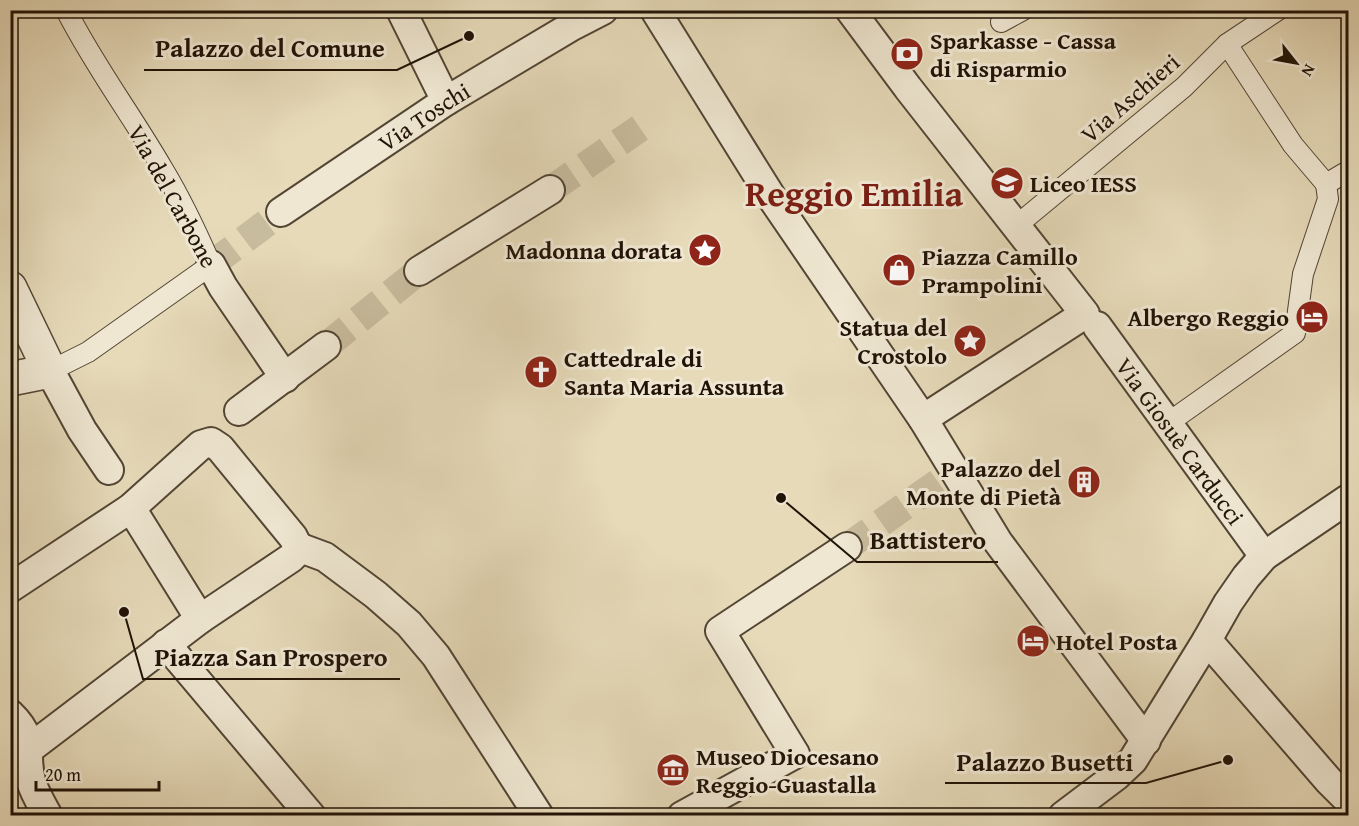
<svg xmlns="http://www.w3.org/2000/svg" width="1359" height="826" font-family="'Gentium Book Plus',serif">
  <style>
    .lines { fill: none; stroke-linecap: round; stroke-linejoin: round }
    .pedestrian-tunnel { stroke: #c8bc9e; stroke-width: 28; stroke-dasharray: 28 14; stroke-linecap: butt }
    .service-casing { stroke: #524534; stroke-width: 22 }
    .pedestrian-casing { stroke: #524534; stroke-width: 32 }
    .minor-casing { stroke: #524534; stroke-width: 36 }
    .service { stroke: #efe7d2; stroke-width: 20 }
    .pedestrian { stroke: #efe7d2; stroke-width: 28 }
    .minor { stroke: #efe7d2; stroke-width: 33 }
    .labels { text-anchor: middle; dominant-baseline: central; stroke-width: 6; stroke-linejoin: round; paint-order: stroke }
    .poi-label { font-size: 24px; font-weight: bold; fill: #211307; stroke: #efe7d2; text-anchor: start }
    .street-label { font-size: 24px; fill: #211307; stroke: #efe7d2 }
    .town-label { font-size: 36px; font-weight: bold; fill: #7a1f14; stroke: #efe7d2 }
    .leader { fill: none; stroke: #211307; stroke-width: 2 }
    .callout-dot { fill: #211307; stroke: #efe7d2; stroke-width: 2 }
    .callout-label { font-size: 26px; text-anchor: middle; font-weight: bold; fill: #211307; stroke: #efe7d2; stroke-width: 6; stroke-linejoin: round; paint-order: stroke }
  </style>
  <rect width="100%" height="100%" fill="#e6dab9"/>
  <filter id="stains"><feTurbulence type="fractalNoise" baseFrequency=".00333" numOctaves="4"/><feColorMatrix values="0 0 0 0 .2 0 0 0 0 .09 0 0 0 0 .02 0 0 0 .5 -.17"/></filter>
  <radialGradient id="worn" r=".72"><stop offset=".6" stop-color="#630" stop-opacity="0"/><stop offset="1" stop-color="#630" stop-opacity=".3"/></radialGradient>
  <g class="lines">
    <!-- pedestrian-tunnel -->
    <g class="pedestrian-tunnel">
      <path d="M550,190l90,-62"/>
      <path d="M211,265l70,-53"/>
      <path d="M326,346l93,-75"/>
      <path d="M847,547l99,-70"/>
    </g>
    <!-- service casing -->
    <g class="service-casing">
      <g id="service">
        <path d="M1001,22l22,-12"/>
        <path d="M1227,44l66,101 33,39"/>
        <path d="M1326,184l22,-13"/>
        <path d="M1016,226l168,-139 43,-43 51,-34"/>
        <path d="M50,371l38,-19 123,-87c-14,-32 -29,-64 -47,-94 -31,-54 -69,-104 -98,-161"/>
        <path d="M1168,423l127,-90 8,-59 25,-75 -2,-15"/>
      </g>
    </g>
    <!-- pedestrian casing -->
    <g class="pedestrian-casing">
      <g id="pedestrian">
        <path d="M401,10l45,91"/>
        <path d="M655,10l117,188 151,221 75,123 148,199"/>
        <path d="M850,10l58,78 177,226 -162,105"/>
        <path id="s1" d="M281,212l165,-111 126,-75 31,-16"/>
        <path d="M211,265l12,22 62,91"/>
        <path d="M419,271l131,-81"/>
        <path id="s2" d="M1097,326l167,230"/>
        <path d="M50,371l32,59 27,40"/>
        <path d="M239,411l87,-65"/>
        <path d="M131,508l69,111"/>
        <path d="M298,547l27,10 51,38 33,29 27,32 103,160"/>
        <path d="M10,588l121,-80 70,-63 10,-3 9,6 73,89 5,10 -2,6 -5,5 -91,61 -171,130"/>
        <path d="M1207,640l122,141 19,19"/>
        <path d="M166,644l145,172"/>
        <path d="M10,714c27,26 13,38 21,67 3,11 11,24 17,35"/>
        <path d="M682,816l113,-62 -75,-123 127,-84"/>
        <path d="M1063,816l53,-40 17,-16 74,-120 21,-37 18,-26 18,-21 84,-57"/>
      </g>
    </g>
    <!-- minor casing -->
    <g class="minor-casing">
      <path id="minor" d="M10,288l40,83 -40,8"/>
    </g>
    <!-- service -->
    <use href="#service" class="service"/>
    <!-- pedestrian -->
    <use href="#pedestrian" class="pedestrian"/>
    <!-- minor -->
    <use href="#minor" class="minor"/>
  </g>
  <!-- icons -->
  <defs>
    <g id="bank-disc" transform="scale(1.725)"><circle r="9.5" fill="#8f2418" stroke="#efe7d2"/><path d="M-6-4H6V4H-6ZM0-2.3a2.3 2.3 0 1 0 0 4.6a2.3 2.3 0 1 0 0-4.6Z" fill="#fff"/></g>
    <g id="school-disc" transform="scale(1.725)"><circle r="9.5" fill="#8f2418" stroke="#efe7d2"/><path d="M0-5L7-2L0 1L-7-2ZM-4 1L0 2.5L4 1V4Q0 6-4 4Z" fill="#fff"/></g>
    <g id="sight-disc" transform="scale(1.725)"><circle r="9.5" fill="#8f2418" stroke="#efe7d2"/><path d="M0-6L1.8-2.2L6-1.7L2.9 1.2L3.7 5.4L0 3.3L-3.7 5.4L-2.9 1.2L-6-1.7L-1.8-2.2Z" fill="#fff"/></g>
    <g id="shop-disc" transform="scale(1.725)"><circle r="9.5" fill="#8f2418" stroke="#efe7d2"/><path d="M-5-2.5h2.3a2.7 3.5 0 0 1 5.4 0H5L5.5 6h-11ZM-1.5-2.5h3a1.5 2.3 0 0 0-3 0Z" fill="#fff"/></g>
    <g id="hotel-disc" transform="scale(1.725)"><circle r="9.5" fill="#8f2418" stroke="#efe7d2"/><path d="M-6-4.5h1.5V1H6V5H4.5V3h-9V5H-6ZM-4 0a1.8 1.8 0 1 1 3.6 0ZM.5 0V-2.5h3Q6-2.5 6 0Z" fill="#fff"/></g>
    <g id="church-disc" transform="scale(1.725)"><circle r="9.5" fill="#8f2418" stroke="#efe7d2"/><path d="M-1.2-6h2.4v3.5h3.3v2.4h-3.3V6h-2.4V-.1h-3.3v-2.4h3.3Z" fill="#fff"/></g>
    <g id="building-disc" transform="scale(1.725)"><circle r="9.5" fill="#8f2418" stroke="#efe7d2"/><path d="M-4-6H4V6H1V3H-1V6H-4ZM-2.5-4.3h1.7v1.8h-1.7ZM.8-4.3h1.7v1.8H.8ZM-2.5-1h1.7V.8h-1.7ZM.8-1h1.7V.8H.8Z" fill="#fff"/></g>
    <g id="museum-disc" transform="scale(1.725)"><circle r="9.5" fill="#8f2418" stroke="#efe7d2"/><path d="M0-6L6-3V-2H-6V-3ZM-5-1h2V3h-2ZM-1-1h2V3h-2ZM3-1h2V3H3ZM-6 4H6V6H-6Z" fill="#fff"/></g>
  </defs>
  <g fill-rule="evenodd">
    <use href="#bank-disc" x="907" y="54"/>
    <use href="#school-disc" x="1007" y="183"/>
    <use href="#sight-disc" x="705" y="250"/>
    <use href="#shop-disc" x="899" y="270"/>
    <use href="#hotel-disc" x="1312" y="317"/>
    <use href="#sight-disc" x="970" y="341"/>
    <use href="#church-disc" x="541" y="372"/>
    <use href="#building-disc" x="1084" y="482"/>
    <use href="#hotel-disc" x="1033" y="641"/>
    <use href="#museum-disc" x="673" y="770"/>
  </g>
  <g class="labels">
    <!-- poi labels -->
    <g class="poi-label">
      <text x="930" y="40">Sparkasse - Cassa<tspan x="930" dy="28">di Risparmio</tspan></text>
      <text x="1030" y="183">Liceo IESS</text>
      <text x="682" y="250" text-anchor="end">Madonna dorata</text>
      <text x="922" y="256">Piazza Camillo<tspan x="922" dy="28">Prampolini</tspan></text>
      <text x="1289" y="317" text-anchor="end">Albergo Reggio</text>
      <text x="947" y="327" text-anchor="end">Statua del<tspan x="947" dy="28">Crostolo</tspan></text>
      <text x="564" y="358">Cattedrale di<tspan x="564" dy="28">Santa Maria Assunta</tspan></text>
      <text x="1061" y="468" text-anchor="end">Palazzo del<tspan x="1061" dy="28">Monte di Pietà</tspan></text>
      <text x="1056" y="641">Hotel Posta</text>
      <text x="696" y="756">Museo Diocesano<tspan x="696" dy="28">Reggio-Guastalla</tspan></text>
    </g>
    <!-- street labels -->
    <g class="street-label">
      <text transform="translate(1130 98) rotate(-41)">Via Aschieri</text>
      <text stroke="none"><textPath href="#s1" startOffset="172">Via Toschi</textPath></text>
      <text transform="translate(173 196) rotate(61)">Via del Carbone</text>
      <text stroke="none"><textPath href="#s2" startOffset="142">Via Giosuè Carducci</textPath></text>
    </g>
    <!-- town labels -->
    <g class="town-label">
      <text x="854" y="192">Reggio Emilia</text>
    </g>
  </g>
  <!-- callouts -->
  <path class="leader" d="M469 36L397 70H144M781 498L857 562H998M124 612L143 679H400M1228 760L1146 783H945"/>
  <g class="callout-dot">
    <circle cx="469" cy="36" r="6"/>
    <circle cx="781" cy="498" r="6"/>
    <circle cx="124" cy="612" r="6"/>
    <circle cx="1228" cy="760" r="6"/>
  </g>
  <g class="callout-label">
    <text x="270" y="57">Palazzo del Comune</text>
    <text x="928" y="549">Battistero</text>
    <text x="271" y="666">Piazza San Prospero</text>
    <text x="1045" y="771">Palazzo Busetti</text>
  </g>
  <!-- margin -->
  <rect width="1359" height="826" fill="none" stroke="#e6dab9" stroke-width="36"/>
  <rect x="12" y="12" width="1335" height="802" fill="none" stroke="#211307" stroke-width="3"/>
  <rect x="18" y="18" width="1323" height="790" fill="none" stroke="#211307" stroke-width="1.5"/>
  <!-- north arrow -->
  <g transform="translate(1296 63) rotate(121)" stroke="#efe7d2" stroke-width="4.5" paint-order="stroke">
  <path d="M0-4.5L10 22L0 15L-10 22Z" fill="#211307"/>
  <text y="-9" font-size="16" font-weight="bold" text-anchor="middle" fill="#211307">N</text>
  </g>
  <!-- scale -->
  <path d="M36 781v9h123v-9" fill="none" stroke="#211307" stroke-width="3"/>
  <text x="45" y="781" font-size="18" fill="#211307" stroke="#efe7d2" stroke-width="4.5" paint-order="stroke">20 m</text>
  <rect width="100%" height="100%" filter="url(#stains)"/>
  <rect width="100%" height="100%" fill="url(#worn)"/>
</svg>
